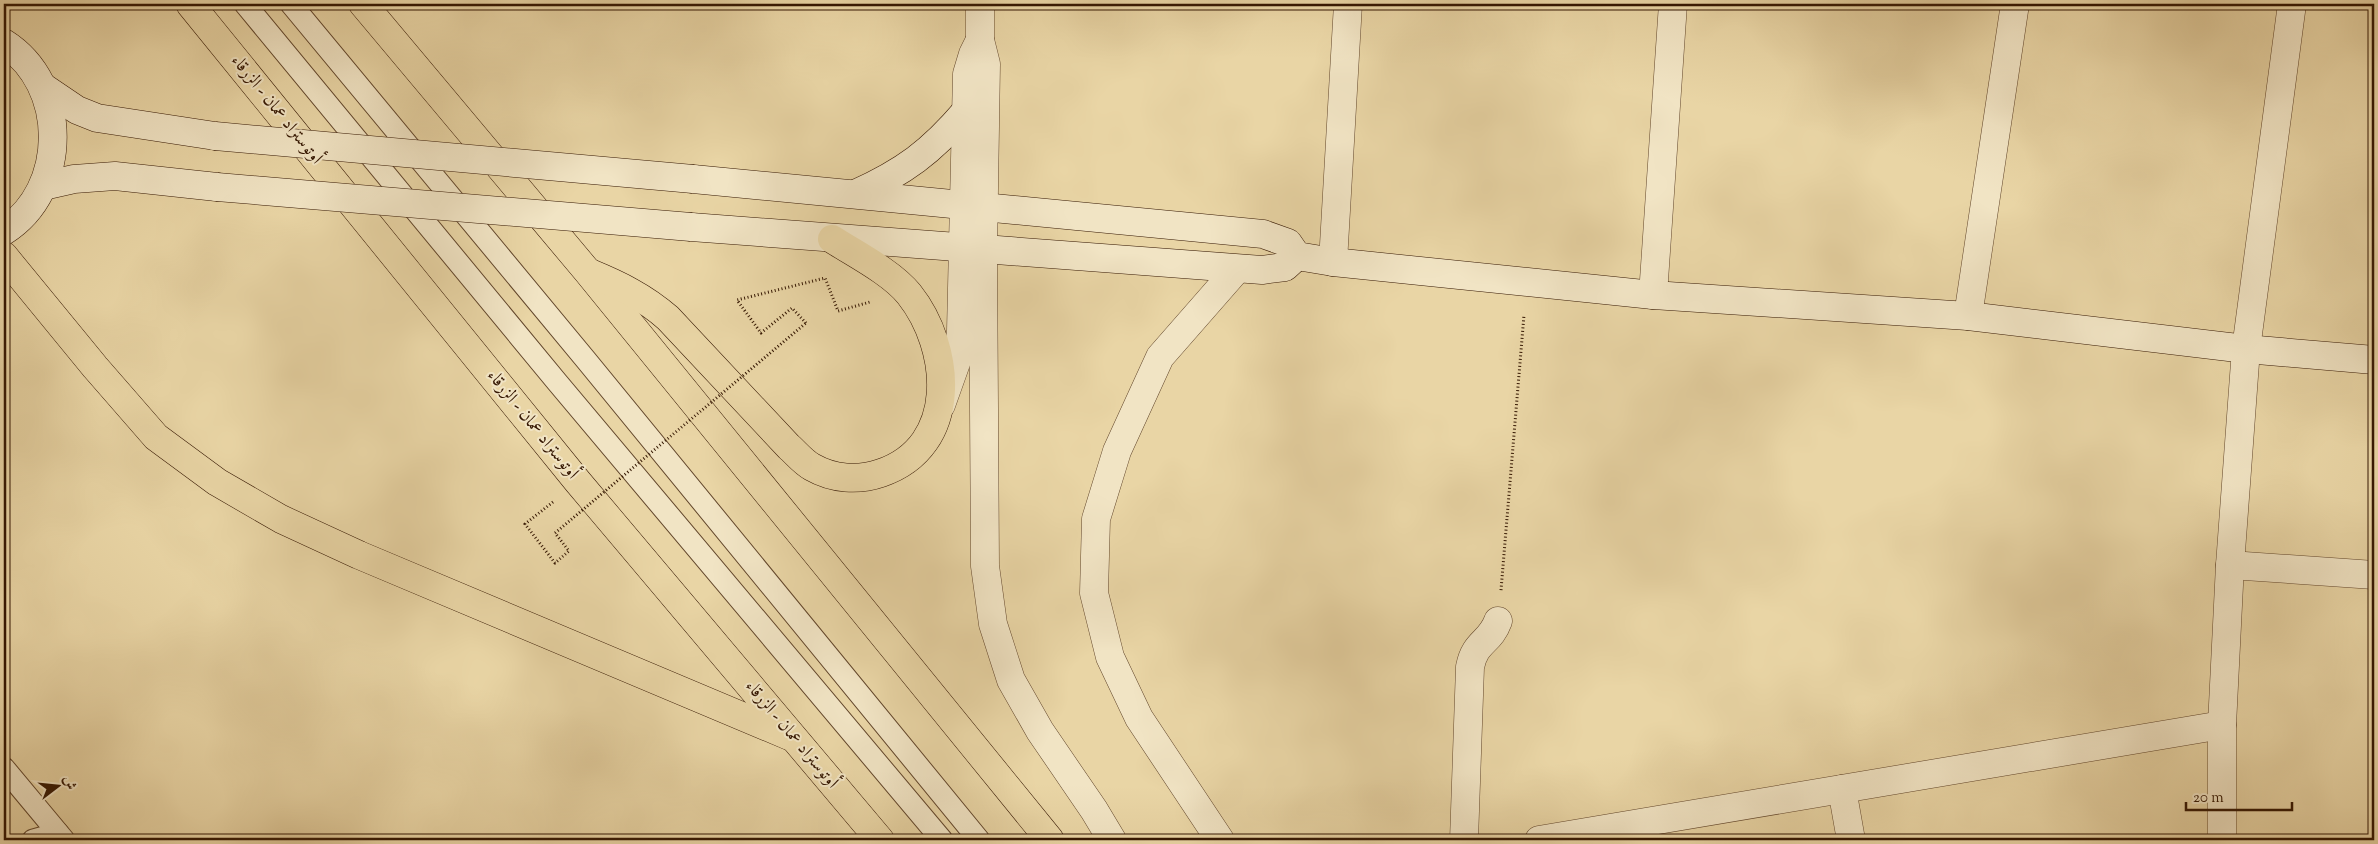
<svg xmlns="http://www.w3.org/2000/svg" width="2378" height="844" font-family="'Sorts Mill Goudy',Amiri,serif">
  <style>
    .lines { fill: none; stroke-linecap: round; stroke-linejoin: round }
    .lane-casing { stroke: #62462b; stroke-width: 23 }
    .street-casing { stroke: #62462b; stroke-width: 29 }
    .secondary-casing { stroke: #351702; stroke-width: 29 }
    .highway-casing { stroke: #351702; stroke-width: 29 }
    .path { stroke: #351702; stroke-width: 3; stroke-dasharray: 1 2.5; stroke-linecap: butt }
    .lane { stroke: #f1e4c4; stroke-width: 21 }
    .street { stroke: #f1e4c4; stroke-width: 28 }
    .secondary { stroke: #f1e4c4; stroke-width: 28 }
    .highway { stroke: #e9d5a5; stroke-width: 28 }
    .secondary-bridge-casing { stroke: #351702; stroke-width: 29; stroke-linecap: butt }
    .path-bridge { stroke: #351702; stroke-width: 3; stroke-dasharray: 1 2.5; stroke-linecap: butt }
    .secondary-bridge { stroke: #f1e4c4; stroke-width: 28 }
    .labels { text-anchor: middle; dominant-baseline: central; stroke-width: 4; stroke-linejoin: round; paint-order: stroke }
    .street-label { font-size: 18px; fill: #351702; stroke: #f1e4c4 }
  </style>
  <rect width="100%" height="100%" fill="#e9d5a5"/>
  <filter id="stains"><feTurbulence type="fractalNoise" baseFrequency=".004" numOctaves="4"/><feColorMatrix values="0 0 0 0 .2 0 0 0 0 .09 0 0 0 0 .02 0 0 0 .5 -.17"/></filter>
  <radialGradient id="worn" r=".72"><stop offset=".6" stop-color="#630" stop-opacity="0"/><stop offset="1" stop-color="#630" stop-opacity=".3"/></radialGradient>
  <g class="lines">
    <!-- lane casing -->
    <g class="lane-casing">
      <g id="lane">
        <path d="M245,4l312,378 385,458"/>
        <path d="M291,4l295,356 393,480"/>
        <path d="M4,768l60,72"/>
        <path d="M33,840l25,-7"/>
      </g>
    </g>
    <!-- street casing -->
    <g class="street-casing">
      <g id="street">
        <path d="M980,4v36l6,24 -3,187 2,315 8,58 18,56 29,51 54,79 18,30"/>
        <path d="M1333,262l15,-258"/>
        <path d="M1653,295l20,-291"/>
        <path d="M1968,316l47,-312"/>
        <path d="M941,405l16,-45 4,-29 6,-257 6,-20 7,-14"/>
        <path d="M2230,565l144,10"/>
        <path d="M1842,789l9,51"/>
        <path d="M1220,840l-81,-122 -29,-61 -16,-64 2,-74 21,-68 43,-94 77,-88"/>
        <path d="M1464,840l6,-173c5,-26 20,-24 28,-46"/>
        <path d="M1539,840l683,-115"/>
        <path d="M2222,840v-115l8,-160 16,-216 46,-345"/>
      </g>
    </g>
    <!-- secondary casing -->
    <g class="secondary-casing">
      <g id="secondary">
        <path d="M4,43c65,41 65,147 0,188"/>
        <path d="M43,87l34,23 20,8 118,18"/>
        <path d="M693,179l570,55 25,9 9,13 36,6 320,33 315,21 278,33 128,11"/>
        <path d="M43,186l31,-7 41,-3 102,11"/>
        <path d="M855,194c49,-22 76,-42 111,-83"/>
        <path d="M691,227l571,43 23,-3 12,-11"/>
      </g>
    </g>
    <!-- highway casing -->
    <g class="highway-casing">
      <g id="highway">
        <path d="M190,4l388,478 302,358"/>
        <path d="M363,4l224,267 463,569"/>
        <path d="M4,256l91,111 61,70 61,45 64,37 78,36 430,181"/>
        <path d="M590,273c29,12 54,24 78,45l121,129c7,6 14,15 23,20 21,12 46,14 69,6 79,-27 71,-125 28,-179 -18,-22 -54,-40 -77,-55"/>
      </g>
    </g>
    <!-- path -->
    <g class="path">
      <path d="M806,323l-14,-15 -31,25 -24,-33 88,-22 13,33 32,-9"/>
      <path d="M553,502l-28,22 30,39 14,-12 -14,-18"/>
      <path d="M1501,590l23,-275"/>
    </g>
    <!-- lane -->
    <use href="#lane" class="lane"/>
    <!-- street -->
    <use href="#street" class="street"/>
    <!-- secondary -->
    <use href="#secondary" class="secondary"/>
    <!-- highway -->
    <use href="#highway" class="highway"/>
    <!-- secondary-bridge casing -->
    <g class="secondary-bridge-casing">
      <g id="secondary-bridge">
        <path d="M215,136l478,43"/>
        <path d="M217,187l474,40"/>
      </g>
    </g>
    <!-- path-bridge -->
    <path class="path-bridge" d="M555,533l251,-210"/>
    <!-- secondary-bridge -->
    <use href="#secondary-bridge" class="secondary-bridge"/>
  </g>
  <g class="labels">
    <!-- street labels -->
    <g class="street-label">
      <text transform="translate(276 110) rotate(51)">أوتوستراد عمان - الزرقاء</text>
      <text transform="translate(532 425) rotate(51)">أوتوستراد عمان - الزرقاء</text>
      <text transform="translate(791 735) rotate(50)">أوتوستراد عمان - الزرقاء</text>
    </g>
  </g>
  <!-- margin -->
  <rect width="2378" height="844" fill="none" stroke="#e9d5a5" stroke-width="20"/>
  <rect x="5" y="5" width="2368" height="834" fill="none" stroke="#351702" stroke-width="2.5"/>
  <rect x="10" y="10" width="2358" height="824" fill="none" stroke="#351702"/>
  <!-- north arrow -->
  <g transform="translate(58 786) rotate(74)" stroke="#f1e4c4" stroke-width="4" paint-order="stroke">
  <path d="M0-4L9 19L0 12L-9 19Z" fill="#351702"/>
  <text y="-8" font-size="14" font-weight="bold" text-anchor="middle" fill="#351702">ش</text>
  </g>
  <!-- scale -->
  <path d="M2186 802v8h106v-8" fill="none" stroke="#351702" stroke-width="2.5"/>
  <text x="2193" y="802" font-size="15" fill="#351702" stroke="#f1e4c4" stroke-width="4" paint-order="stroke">20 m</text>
  <rect width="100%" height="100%" filter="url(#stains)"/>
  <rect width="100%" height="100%" fill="url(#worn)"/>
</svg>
